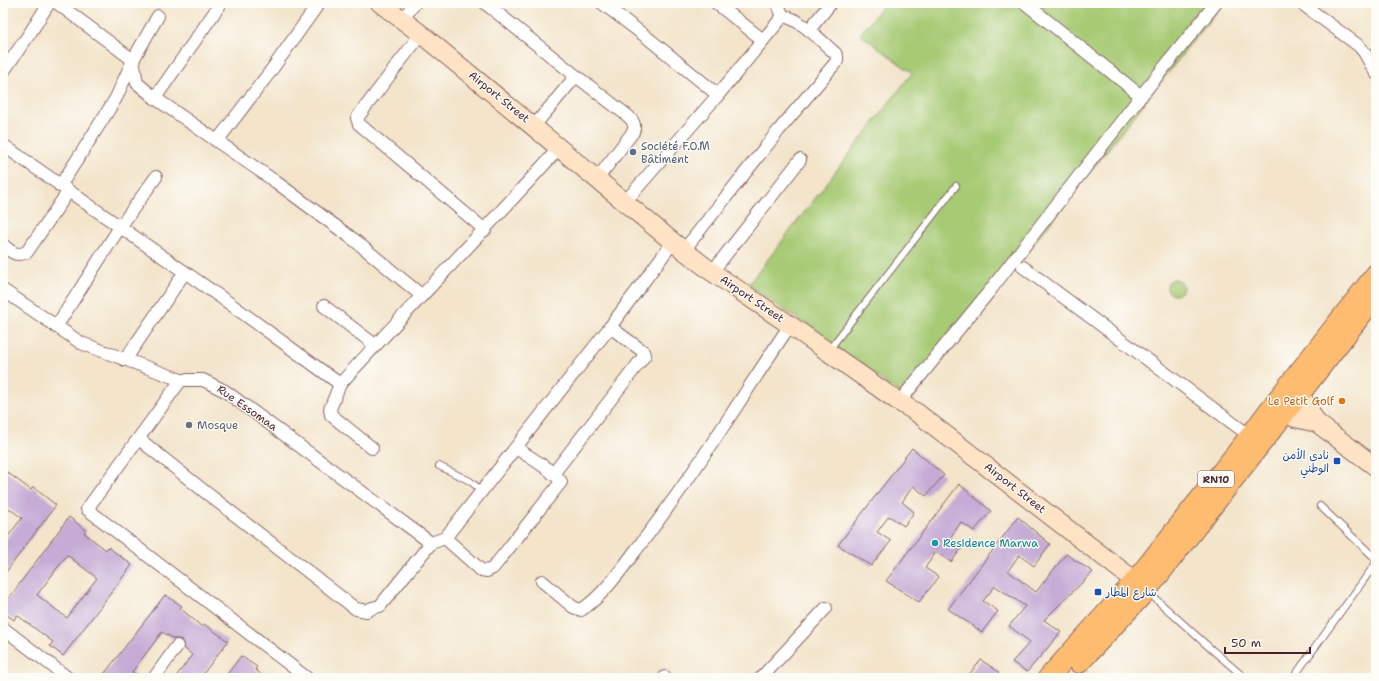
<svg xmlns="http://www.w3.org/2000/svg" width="1379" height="681" font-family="'Shantell Sans','Playpen Sans Arabic',sans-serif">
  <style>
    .grass { fill: #a7ca74; stroke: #787450 }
    .building { fill: #c5abd6; fill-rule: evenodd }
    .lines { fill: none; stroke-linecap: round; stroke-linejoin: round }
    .lane-casing { stroke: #856463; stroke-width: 8 }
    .street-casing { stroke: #856463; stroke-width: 14 }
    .secondary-casing { stroke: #856463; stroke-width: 20 }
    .primary-casing { stroke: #856463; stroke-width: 22 }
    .lane { stroke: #fff; stroke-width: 6 }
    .street { stroke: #fff; stroke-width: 12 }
    .secondary { stroke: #fee4c5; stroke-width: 18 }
    .primary { stroke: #fdbc6f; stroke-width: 20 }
    .service-dot { fill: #5c6f8a; stroke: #fdfcf7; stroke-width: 1.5 }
    .food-dot { fill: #e8710a; stroke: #fdfcf7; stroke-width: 1.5 }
    .worship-dot { fill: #6b7280; stroke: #fdfcf7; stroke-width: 1.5 }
    .transit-dot { fill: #1a4fb4; stroke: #fdfcf7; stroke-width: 1.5 }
    .culture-dot { fill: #0f9aa8; stroke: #fdfcf7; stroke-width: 1.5 }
    .labels { text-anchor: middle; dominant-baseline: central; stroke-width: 3; stroke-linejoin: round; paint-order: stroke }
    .shield { fill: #fdfcf7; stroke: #806168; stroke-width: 1 }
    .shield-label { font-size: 10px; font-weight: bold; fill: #4a1f2b }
    .street-label { font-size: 11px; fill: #4a1f2b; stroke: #fdfcf7 }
    .service-label { font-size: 11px; fill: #4e5e75; stroke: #fdfcf7; text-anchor: start }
    .food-label { font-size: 11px; fill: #c56008; stroke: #fdfcf7; text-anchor: end }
    .worship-label { font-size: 11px; fill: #5b616d; stroke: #fdfcf7; text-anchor: start }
    .transit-label { font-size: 11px; fill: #164399; stroke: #fdfcf7; text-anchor: end }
    .culture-label { font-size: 11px; fill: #0d838f; stroke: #fdfcf7; text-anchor: start }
  </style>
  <rect width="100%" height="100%" fill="#fdfcf7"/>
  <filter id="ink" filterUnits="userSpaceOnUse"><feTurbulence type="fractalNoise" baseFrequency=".025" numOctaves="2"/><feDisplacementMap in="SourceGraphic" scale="8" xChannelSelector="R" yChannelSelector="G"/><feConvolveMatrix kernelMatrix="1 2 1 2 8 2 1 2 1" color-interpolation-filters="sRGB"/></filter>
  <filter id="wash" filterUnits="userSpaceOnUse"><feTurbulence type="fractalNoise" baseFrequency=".012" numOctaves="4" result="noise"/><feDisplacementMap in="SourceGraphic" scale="16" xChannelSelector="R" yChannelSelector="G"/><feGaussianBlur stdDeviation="0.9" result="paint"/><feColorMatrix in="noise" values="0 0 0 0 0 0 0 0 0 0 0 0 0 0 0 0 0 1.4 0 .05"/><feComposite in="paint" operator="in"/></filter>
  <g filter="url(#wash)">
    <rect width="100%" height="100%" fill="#f3e4ca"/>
    <!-- grass -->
    <g class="grass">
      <path d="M885,3h338l-313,398 -101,-74 -61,-42 164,-212 -52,-39z"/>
      <circle cx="1175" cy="287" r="8"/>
    </g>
    <g id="blocks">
      <!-- building -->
      <g class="building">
        <path d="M912,448l32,27 -18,21 -13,-10 -11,16 12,10 -10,14 -15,-10 -12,16 14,9 -20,25 -33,-21z"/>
        <path d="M3,469l28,21 2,-3 23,18 -53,71v-33l19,-25 -19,-14z"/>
        <path d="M959,484l32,27 -17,20 -13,-9 -11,16 12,10 -11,14 -15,-10 -11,16 14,9 -20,25 -33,-21z"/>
        <path d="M69,517l17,13 -2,3 22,17 2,-3 24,18 -69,91 -13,-10 3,-4 -36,-27 -3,5 -11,-8v-6zM67,555l30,23 -30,40 -30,-23z"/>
        <path d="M1018,517l32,27 -16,22 -15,-11 -11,16 28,21 30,-38 27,18 -49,48 17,12 -34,40 -15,-10 18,-20 -21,-16 16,-20 -30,-20 -12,15 15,10 -16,21 -34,-23z"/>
        <path d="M165,595l17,11 -2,2 22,19 2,-3 24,17 -28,37h-25l17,-23 -8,-7v-5l-2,-3 -4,-1h-4l-12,-7 -30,40 10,6h-41z"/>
        <path d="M241,656l16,11 -2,2 10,9h-41z"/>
        <path d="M981,660l18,12 -6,6h-27z"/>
      </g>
    </g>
  </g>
  <g filter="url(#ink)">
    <use href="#blocks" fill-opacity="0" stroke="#856463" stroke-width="1"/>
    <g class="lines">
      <!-- lane casing -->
      <g class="lane-casing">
        <g id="lane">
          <path d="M828,351l128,-165"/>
          <path d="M439,466l31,15 12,10"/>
          <path d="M1320,506l56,53"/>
          <path d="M1149,593l61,55 35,30"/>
          <path d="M1293,678l83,-115"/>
        </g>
      </g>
      <!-- street casing -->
      <g class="street-casing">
        <g id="street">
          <path d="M57,3l76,57 4,23 18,15 121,84 77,57 68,56"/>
          <path d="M485,3l91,73 52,40c5,5 8,9 5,16l-36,47"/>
          <path d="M602,3l47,36 69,56"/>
          <path d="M716,3l47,37"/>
          <path d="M777,3l6,13"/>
          <path d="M1025,3l116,93"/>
          <path d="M1301,3l58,43 5,6 12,21"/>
          <path d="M402,20l13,-17"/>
          <path d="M809,30l22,-27"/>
          <path d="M421,34l-64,84 2,6 126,106"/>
          <path d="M3,72l29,-42 17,-27"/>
          <path d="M155,98l66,-95"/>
          <path d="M534,126l42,-50"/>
          <path d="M217,141l53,-69 49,-69"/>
          <path d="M3,145l226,158 111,81c72,-79 147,-156 219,-236"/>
          <path d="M60,186l24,-37 32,-51 17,-38 25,-44"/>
          <path d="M624,203l94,-108 65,-79"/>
          <path d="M3,245c8,7 13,12 24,7l41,-60"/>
          <path d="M684,250l95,-120 58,-69v-4l-2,-4c-14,-12 -34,-34 -52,-37"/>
          <path d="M1023,267l227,169"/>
          <path d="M712,272l88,-112"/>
          <path d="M3,290l78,53 100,37h22l22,11 206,152"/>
          <path d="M324,306l51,39"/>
          <path d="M56,327l64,-100 36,-50"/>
          <path d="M125,360l60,-88"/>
          <path d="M181,380l-94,129 220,169"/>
          <path d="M340,384l-10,25 1,6 41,33"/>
          <path d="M899,402l89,-109 153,-197 75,-93"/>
          <path d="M139,439l65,52 152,118 11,2 5,-3 8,-2 51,-63 14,-5 165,-211 63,-85"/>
          <path d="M553,474l92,-119 -1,-3 -34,-25"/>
          <path d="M445,538l36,32 6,1 6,-3 68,-86c-4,-9 -36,-28 -45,-34"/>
          <path d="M542,581l31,26 8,3c20,-12 41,-41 55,-60 56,-72 104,-150 154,-225"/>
          <path d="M3,628l65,50"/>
          <path d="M665,677v1"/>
          <path d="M154,678l23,-32"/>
          <path d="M761,678l65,-70"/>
        </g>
      </g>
      <!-- secondary casing -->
      <g class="secondary-casing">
        <g id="secondary">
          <path d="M380,3l41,31 252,208 39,30 78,53 109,77 17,10 219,169"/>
          <path d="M1289,386l11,8 17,29"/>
          <path d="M1273,405l12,8 10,5 22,5 59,44"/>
        </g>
      </g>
      <!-- primary casing -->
      <g class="primary-casing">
        <g id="primary">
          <path d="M1079,663l68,-73 229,-294"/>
          <path d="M1048,678l87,-97 115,-145 23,-31 103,-131"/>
        </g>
      </g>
      <!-- lane -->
      <use href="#lane" class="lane"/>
      <!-- street -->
      <use href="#street" class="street"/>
      <!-- secondary -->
      <use href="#secondary" class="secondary"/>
      <!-- primary -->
      <use href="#primary" class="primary"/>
    </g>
  </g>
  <!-- markers -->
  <circle class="service-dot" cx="633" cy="152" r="4"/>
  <circle class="food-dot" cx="1342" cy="401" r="4"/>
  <circle class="worship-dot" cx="189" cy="425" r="4"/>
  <g class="transit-dot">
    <rect x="1333" y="457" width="8" height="8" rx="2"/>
    <rect x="1094" y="588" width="8" height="8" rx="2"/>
  </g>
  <circle class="culture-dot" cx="935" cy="543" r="4"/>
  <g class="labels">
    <!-- shield labels -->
    <rect class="shield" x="1198" y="471" width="36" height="16" rx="3"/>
    <g class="shield-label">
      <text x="1216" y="479">RN10</text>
    </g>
    <!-- street labels -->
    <g class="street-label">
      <text transform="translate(499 97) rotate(39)">Airport Street</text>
      <text transform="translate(752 299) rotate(34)">Airport Street</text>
      <text transform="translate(247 408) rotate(35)">Rue Essomaa</text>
      <text transform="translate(1015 488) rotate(38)">Airport Street</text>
    </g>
    <!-- service labels -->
    <g class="service-label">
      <text x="641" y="146">Société F.O.M<tspan x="641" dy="13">Bâtiment</tspan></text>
    </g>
    <!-- food labels -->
    <g class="food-label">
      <text x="1334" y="401">Le Petit Golf</text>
    </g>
    <!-- worship labels -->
    <g class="worship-label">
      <text x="197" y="425">Mosque</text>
    </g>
    <!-- transit labels -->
    <g class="transit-label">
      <text x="1329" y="455">نادي الأمن<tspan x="1329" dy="13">الوطني</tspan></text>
      <text x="1106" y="592" text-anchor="start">شارع المطار</text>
    </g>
    <!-- culture labels -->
    <g class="culture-label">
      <text x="943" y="543">Residence Marwa</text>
    </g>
  </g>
  <!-- margin -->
  <rect width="1379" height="681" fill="none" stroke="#fdfcf7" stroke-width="16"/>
  <!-- scale -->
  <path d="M1225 647v6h85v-6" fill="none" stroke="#4a1f2b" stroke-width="2"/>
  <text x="1231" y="647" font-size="12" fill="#4a1f2b" stroke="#fdfcf7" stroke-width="3" paint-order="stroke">50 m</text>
</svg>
